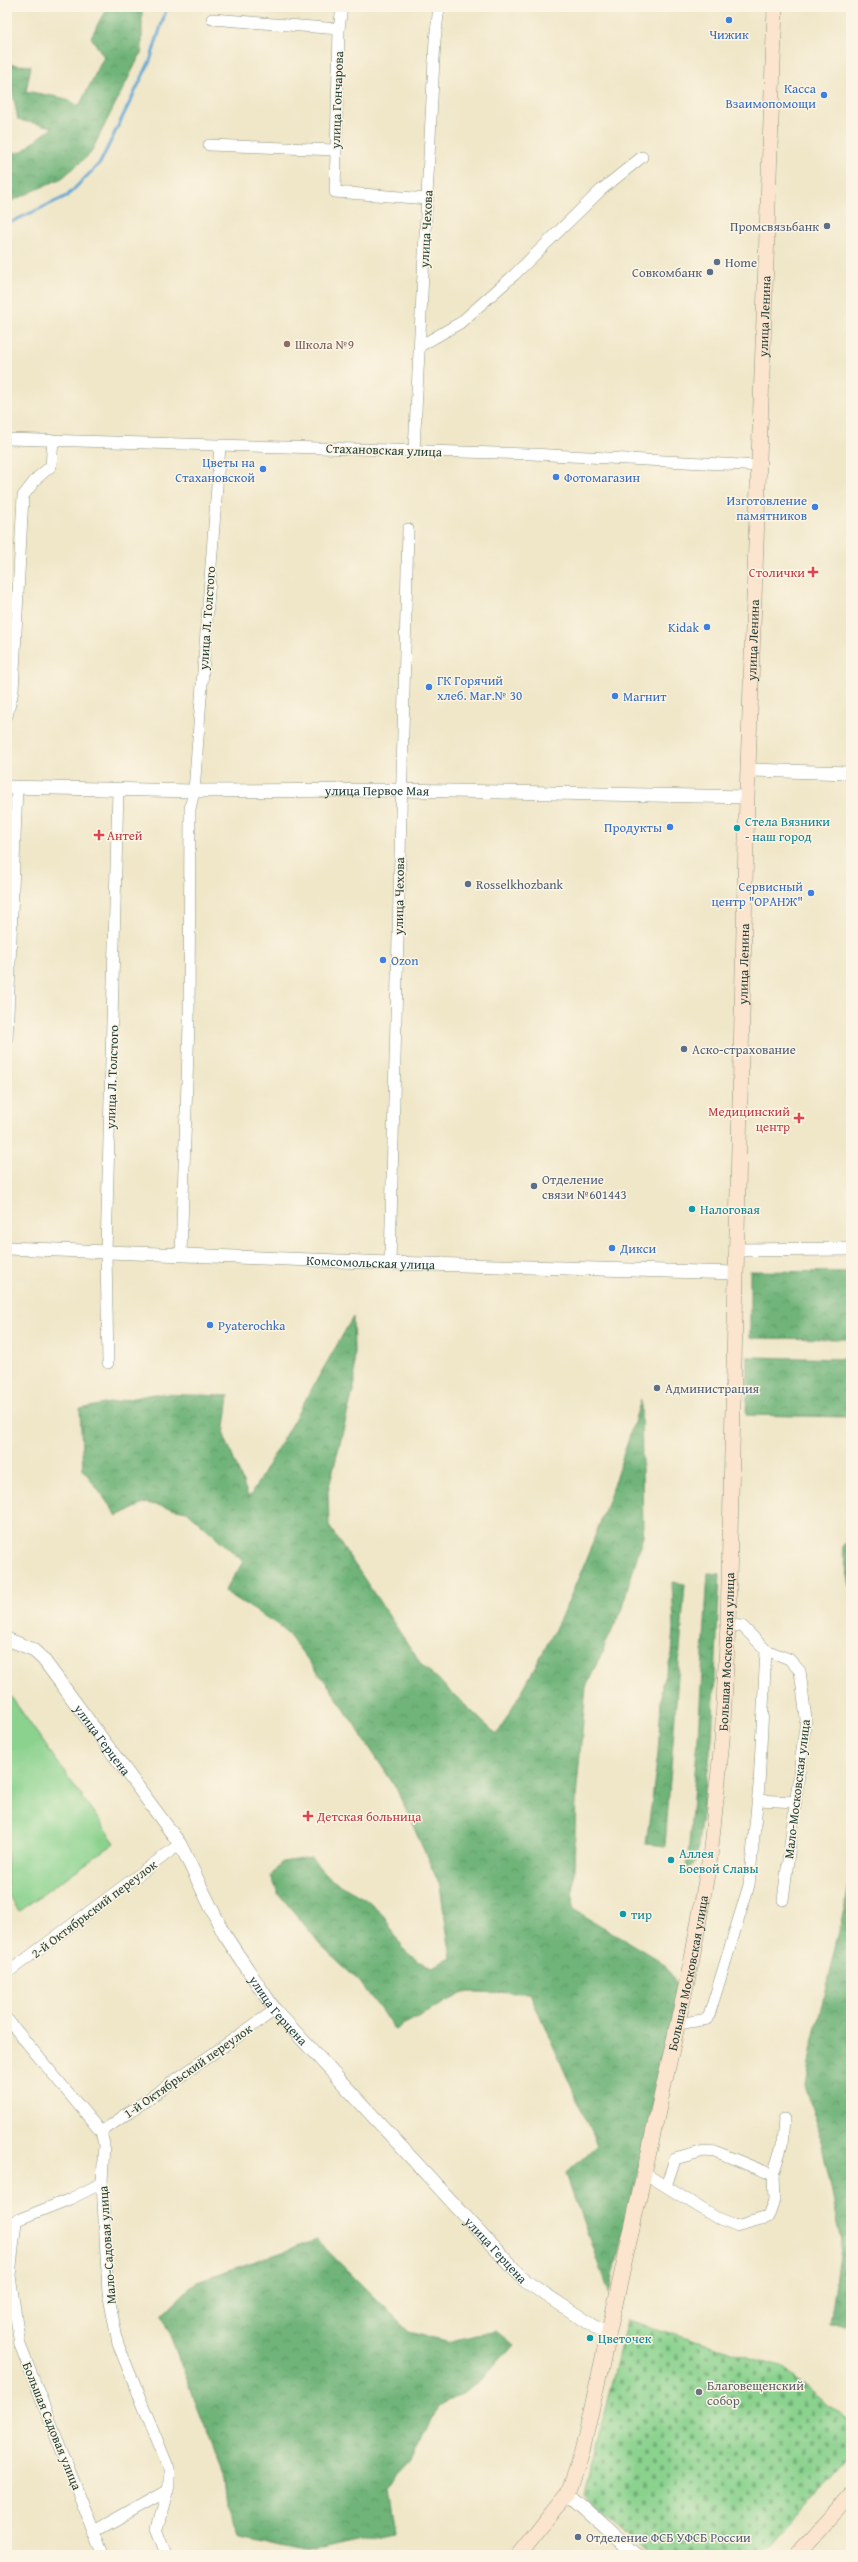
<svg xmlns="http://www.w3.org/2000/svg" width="858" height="2562" font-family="'Gentium Book Plus',serif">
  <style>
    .grass { fill: #8ad28e; stroke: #548861 }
    .forest { fill: url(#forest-crowns); stroke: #477856 }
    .cemetery { fill: url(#cemetery-stones); stroke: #548861 }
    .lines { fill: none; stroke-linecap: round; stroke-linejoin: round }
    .stream { stroke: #5ca5d3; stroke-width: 3 }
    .minor-casing { stroke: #88927e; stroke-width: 12 }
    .tertiary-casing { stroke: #88927e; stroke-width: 14 }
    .secondary-casing { stroke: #88927e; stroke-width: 16 }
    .minor { stroke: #fff; stroke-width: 11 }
    .tertiary { stroke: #fff; stroke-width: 13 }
    .secondary { stroke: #fce5cf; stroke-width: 15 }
    .shop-dot { fill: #3f7fe0; stroke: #fcf5e5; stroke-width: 1.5 }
    .service-dot { fill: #5c6f8a; stroke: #fcf5e5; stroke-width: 1.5 }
    .education-dot { fill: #8d6e63; stroke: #fcf5e5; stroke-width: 1.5 }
    .health-dot { fill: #e0444e; stroke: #fcf5e5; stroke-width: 1.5 }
    .culture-dot { fill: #0f9aa8; stroke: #fcf5e5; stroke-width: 1.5 }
    .worship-dot { fill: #6b7280; stroke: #fcf5e5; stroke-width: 1.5 }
    .labels { text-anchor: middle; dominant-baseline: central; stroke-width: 3; stroke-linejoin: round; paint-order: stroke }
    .shop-label { font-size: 13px; fill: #366cbe; stroke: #fcf5e5; text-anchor: end }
    .street-label { font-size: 13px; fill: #1f3d34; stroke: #fcf5e5 }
    .service-label { font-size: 13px; fill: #4e5e75; stroke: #fcf5e5; text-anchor: start }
    .education-label { font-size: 13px; fill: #785e54; stroke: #fcf5e5; text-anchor: start }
    .health-label { font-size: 13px; fill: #be3a42; stroke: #fcf5e5; text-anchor: end }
    .culture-label { font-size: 13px; fill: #0d838f; stroke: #fcf5e5; text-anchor: start }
    .worship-label { font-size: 13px; fill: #5b616d; stroke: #fcf5e5; text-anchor: start }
  </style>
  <defs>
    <pattern id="forest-crowns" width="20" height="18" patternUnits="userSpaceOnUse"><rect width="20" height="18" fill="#6fb479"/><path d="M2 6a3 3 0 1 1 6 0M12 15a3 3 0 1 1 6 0" fill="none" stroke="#5b9464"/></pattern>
    <pattern id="cemetery-stones" width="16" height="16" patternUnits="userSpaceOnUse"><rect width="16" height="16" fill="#8ad28e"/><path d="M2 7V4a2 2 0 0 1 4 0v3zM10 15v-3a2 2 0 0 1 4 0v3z" fill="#70ac75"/></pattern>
  </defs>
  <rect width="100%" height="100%" fill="#fcf5e5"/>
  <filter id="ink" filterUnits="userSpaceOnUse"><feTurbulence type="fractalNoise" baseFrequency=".025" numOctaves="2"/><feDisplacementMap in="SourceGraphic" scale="8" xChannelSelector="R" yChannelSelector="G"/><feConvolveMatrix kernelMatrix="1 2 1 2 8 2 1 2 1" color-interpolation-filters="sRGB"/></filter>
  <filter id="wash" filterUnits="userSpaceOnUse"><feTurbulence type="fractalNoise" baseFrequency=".012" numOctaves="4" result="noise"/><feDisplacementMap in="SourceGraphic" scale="16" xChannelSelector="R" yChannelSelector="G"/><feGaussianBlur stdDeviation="0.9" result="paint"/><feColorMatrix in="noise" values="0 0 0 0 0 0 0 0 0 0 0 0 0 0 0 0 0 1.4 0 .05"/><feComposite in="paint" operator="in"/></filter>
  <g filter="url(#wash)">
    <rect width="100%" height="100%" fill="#f0e7c9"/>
    <!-- grass -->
    <path class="grass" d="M7,1691l108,152 -96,68 -12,-17z"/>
    <!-- forest -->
    <g class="forest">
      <path d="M107,7h35v44l-52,103 -28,24 -55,25v-52l13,2 33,-26 -35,-7 -11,-56 24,2 -5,25 37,7 16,8 25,-49 -13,-20z"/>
      <path d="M750,1271l101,1v67l-101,-1z"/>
      <path d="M353,1317l2,66 -27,108 1,35 92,138 76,71c26,-46 53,-92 74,-140 28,-63 49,-129 70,-195l2,136 -22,75 -35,76 -10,111 -3,111 92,55 15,26 -71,304 -43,-120 31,-29 -67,-152 -65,-1 -70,37 -36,-48 -33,-30 -48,-58 -7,-17 11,-14 29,-4 20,22 34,19 19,17 18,32 15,13 16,6 18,-9 -11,-72 -44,-98 -65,-99 -48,-61 -59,-37 20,-29 -57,-51 -41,-8 -29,13 -34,-47 -3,-60 74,-15 75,2 -5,39 25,63z"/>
      <path d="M748,1357l103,2v58l-105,-2z"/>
      <path d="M851,1535v55l-9,-43z"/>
      <path d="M708,1573l12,1 -8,164 -16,123 -9,8 11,-132z"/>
      <path d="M672,1582l13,2 -20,262 -19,-2 12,-90 4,-70 10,-29 2,-27z"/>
      <path d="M851,1878v447l-21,-1 12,-82 -24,-116 -13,-39 6,-36z"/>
      <path d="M317,2240l92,92 42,10 45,-11 17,14 -34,38 -41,24 -24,50 -27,29 7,47 -91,20 -62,-14 -13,-29 -3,-33 -63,-162 35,-34z"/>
    </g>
    <!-- cemetery -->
    <path class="cemetery" d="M627,2320l154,47 70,56v31l-90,101h-112l-65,-60z"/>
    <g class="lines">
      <!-- stream -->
      <path class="stream" d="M7,224l60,-28 33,-33 50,-102 17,-54"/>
    </g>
  </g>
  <g filter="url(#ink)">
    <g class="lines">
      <!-- minor casing -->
      <g class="minor-casing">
        <g id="minor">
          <path d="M342,7l-3,22 -4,163 93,7"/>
          <path d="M212,19l127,10"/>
          <path d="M209,145l126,5"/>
          <path d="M420,346l40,-23 54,-48 87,-85 41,-33"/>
          <path d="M7,439l524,15 230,12"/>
          <path d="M414,450l21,-410 4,-33"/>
          <path d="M7,716l6,-25 10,-195 14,-18 14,-12 2,-26"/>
          <path d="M7,1040l10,-253"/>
          <path d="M181,1254l8,-230 1,-215 4,-18 26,-345"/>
          <path d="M390,1263l18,-734"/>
          <path d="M108,1363l-2,-110 12,-463"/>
          <path d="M766,1650l23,9 11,12 6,48 -23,181"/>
          <path d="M758,1800l38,2"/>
          <path d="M7,1973l173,-129"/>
          <path d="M7,2019l94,113 3,12 -2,39 6,109 10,52 51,125v16l-12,44 10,26"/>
          <path d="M678,2024l30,-5 41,-134 10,-100 7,-135 -24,-24 -14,-1"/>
          <path d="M101,2132l174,-122"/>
          <path d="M644,2173l76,47 16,6 32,-9 6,-17 -1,-25 9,-30 2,-26"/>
          <path d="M666,2186l9,-27 29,-8 13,1 56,23"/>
          <path d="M16,2222l-6,53 10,70 83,210"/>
          <path d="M7,2224l63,-25 32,-16"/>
          <path d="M94,2532l73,-41"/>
        </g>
      </g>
      <!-- tertiary casing -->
      <g class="tertiary-casing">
        <g id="tertiary">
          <path d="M749,770l102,3"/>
          <path id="s1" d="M7,787l187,4 206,-1 347,7"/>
          <path id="s2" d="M7,1248l383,15 346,10"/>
          <path d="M736,1250l115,-1"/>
          <path id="s3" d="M7,1639l25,10 11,10 137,185 44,90 51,76 250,271 84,55"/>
          <path d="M568,2493l69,62"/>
        </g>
      </g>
      <!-- secondary casing -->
      <g class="secondary-casing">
        <g id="secondary">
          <path id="s4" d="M519,2555l49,-62 14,-41 110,-493 18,-102 12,-116 6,-116 19,-828 28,-790"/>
          <path d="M797,2555l54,-61"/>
        </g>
      </g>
      <!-- minor -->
      <use href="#minor" class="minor"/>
      <!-- tertiary -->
      <use href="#tertiary" class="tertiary"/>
      <!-- secondary -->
      <use href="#secondary" class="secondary"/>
    </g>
  </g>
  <!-- markers -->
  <g class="shop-dot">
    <circle cx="729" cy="20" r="4"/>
    <circle cx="824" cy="95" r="4"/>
    <circle cx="263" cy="469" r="4"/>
    <circle cx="556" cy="477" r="4"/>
    <circle cx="815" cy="507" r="4"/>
    <circle cx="707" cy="627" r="4"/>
    <circle cx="429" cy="687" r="4"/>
    <circle cx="615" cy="696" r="4"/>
    <circle cx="670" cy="827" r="4"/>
    <circle cx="811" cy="893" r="4"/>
    <circle cx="383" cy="960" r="4"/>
    <circle cx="612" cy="1248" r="4"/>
    <circle cx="210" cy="1325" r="4"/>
  </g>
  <g class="service-dot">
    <circle cx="827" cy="226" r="4"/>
    <circle cx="717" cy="262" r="4"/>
    <circle cx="710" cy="272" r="4"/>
    <circle cx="468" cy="884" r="4"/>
    <circle cx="684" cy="1049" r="4"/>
    <circle cx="534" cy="1186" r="4"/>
    <circle cx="657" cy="1388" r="4"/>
    <circle cx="578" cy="2537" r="4"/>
  </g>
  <circle class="education-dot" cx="287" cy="344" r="4"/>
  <g class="health-dot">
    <path d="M811 566h4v4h4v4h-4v4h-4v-4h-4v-4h4z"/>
    <path d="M97 829h4v4h4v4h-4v4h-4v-4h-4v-4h4z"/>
    <path d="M797 1112h4v4h4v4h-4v4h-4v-4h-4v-4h4z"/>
    <path d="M306 1810h4v4h4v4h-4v4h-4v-4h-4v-4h4z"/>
  </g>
  <g class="culture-dot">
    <circle cx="737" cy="828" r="4"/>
    <circle cx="692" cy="1209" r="4"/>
    <circle cx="671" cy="1860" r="4"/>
    <circle cx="623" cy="1914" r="4"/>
    <circle cx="590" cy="2338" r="4"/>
  </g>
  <circle class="worship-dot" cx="699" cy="2392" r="4"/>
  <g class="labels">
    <!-- shop labels -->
    <g class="shop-label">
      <text x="729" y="34" text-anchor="middle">Чижик</text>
      <text x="816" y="88">Касса<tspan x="816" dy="15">Взаимопомощи</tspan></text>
      <text x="255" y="462">Цветы на<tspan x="255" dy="15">Стахановской</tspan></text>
      <text x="564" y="477" text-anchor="start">Фотомагазин</text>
      <text x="807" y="500">Изготовление<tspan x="807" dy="15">памятников</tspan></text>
      <text x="699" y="627">Kidak</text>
      <text x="437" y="680" text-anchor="start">ГК Горячий<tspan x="437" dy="15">хлеб. Маг.№ 30</tspan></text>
      <text x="623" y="696" text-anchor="start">Магнит</text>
      <text x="662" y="827">Продукты</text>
      <text x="803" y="886">Сервисный<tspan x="803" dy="15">центр "ОРАНЖ"</tspan></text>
      <text x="391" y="960" text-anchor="start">Ozon</text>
      <text x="620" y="1248" text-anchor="start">Дикси</text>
      <text x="218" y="1325" text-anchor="start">Pyaterochka</text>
    </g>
    <!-- street labels -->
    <g class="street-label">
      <text transform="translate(337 100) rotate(-88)">улица Гончарова</text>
      <text transform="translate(426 229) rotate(-87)">улица Чехова</text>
      <text stroke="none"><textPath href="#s4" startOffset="2273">улица Ленина</textPath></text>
      <text transform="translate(384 450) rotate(2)">Стахановская улица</text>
      <text transform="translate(207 618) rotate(-86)">улица Л. Толстого</text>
      <text stroke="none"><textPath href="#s4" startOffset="1949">улица Ленина</textPath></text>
      <text stroke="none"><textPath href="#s1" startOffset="370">улица Первое Мая</textPath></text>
      <text transform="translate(399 896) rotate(-89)">улица Чехова</text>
      <text stroke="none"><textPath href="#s4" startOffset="1625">улица Ленина</textPath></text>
      <text transform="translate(112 1077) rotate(-88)">улица Л. Толстого</text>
      <text stroke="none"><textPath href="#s2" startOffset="364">Комсомольская улица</textPath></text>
      <text stroke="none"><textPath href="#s4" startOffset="937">Большая Московская улица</textPath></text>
      <text stroke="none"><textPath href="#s3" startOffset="142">улица Герцена</textPath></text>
      <text transform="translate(797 1789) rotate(-83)">Мало-Московская улица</text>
      <text transform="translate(94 1909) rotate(-37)">2-й Октябрьский переулок</text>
      <text stroke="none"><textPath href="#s4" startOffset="613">Большая Московская улица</textPath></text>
      <text stroke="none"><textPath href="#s3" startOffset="466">улица Герцена</textPath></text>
      <text transform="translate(188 2071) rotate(-35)">1-й Октябрьский переулок</text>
      <text transform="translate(107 2245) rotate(-94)">Мало-Садовая улица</text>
      <text stroke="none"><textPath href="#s3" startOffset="790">улица Герцена</textPath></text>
      <text transform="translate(52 2426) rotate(68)">Большая Садовая улица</text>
    </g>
    <!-- service labels -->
    <g class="service-label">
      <text x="819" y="226" text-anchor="end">Промсвязьбанк</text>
      <text x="725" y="262">Home</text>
      <text x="702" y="272" text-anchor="end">Совкомбанк</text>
      <text x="476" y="884">Rosselkhozbank</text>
      <text x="692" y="1049">Аско-страхование</text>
      <text x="542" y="1179">Отделение<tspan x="542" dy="15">связи №601443</tspan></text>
      <text x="665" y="1388">Администрация</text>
      <text x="586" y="2537">Отделение ФСБ УФСБ России</text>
    </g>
    <!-- education labels -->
    <g class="education-label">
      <text x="295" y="344">Школа №9</text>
    </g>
    <!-- health labels -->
    <g class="health-label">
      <text x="805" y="572">Столички</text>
      <text x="107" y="835" text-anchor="start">Антей</text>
      <text x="790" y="1111">Медицинский<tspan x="790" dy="15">центр</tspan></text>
      <text x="317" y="1816" text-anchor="start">Детская больница</text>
    </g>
    <!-- culture labels -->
    <g class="culture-label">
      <text x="745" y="821">Стела Вязники<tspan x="745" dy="15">- наш город</tspan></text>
      <text x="700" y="1209">Налоговая</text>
      <text x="679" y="1853">Аллея<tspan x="679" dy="15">Боевой Славы</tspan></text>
      <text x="631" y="1914">тир</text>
      <text x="598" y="2338">Цветочек</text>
    </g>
    <!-- worship labels -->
    <g class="worship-label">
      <text x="707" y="2385">Благовещенский<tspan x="707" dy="15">собор</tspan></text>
    </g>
  </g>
  <!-- margin -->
  <rect width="858" height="2562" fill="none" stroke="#fcf5e5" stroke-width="24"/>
</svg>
